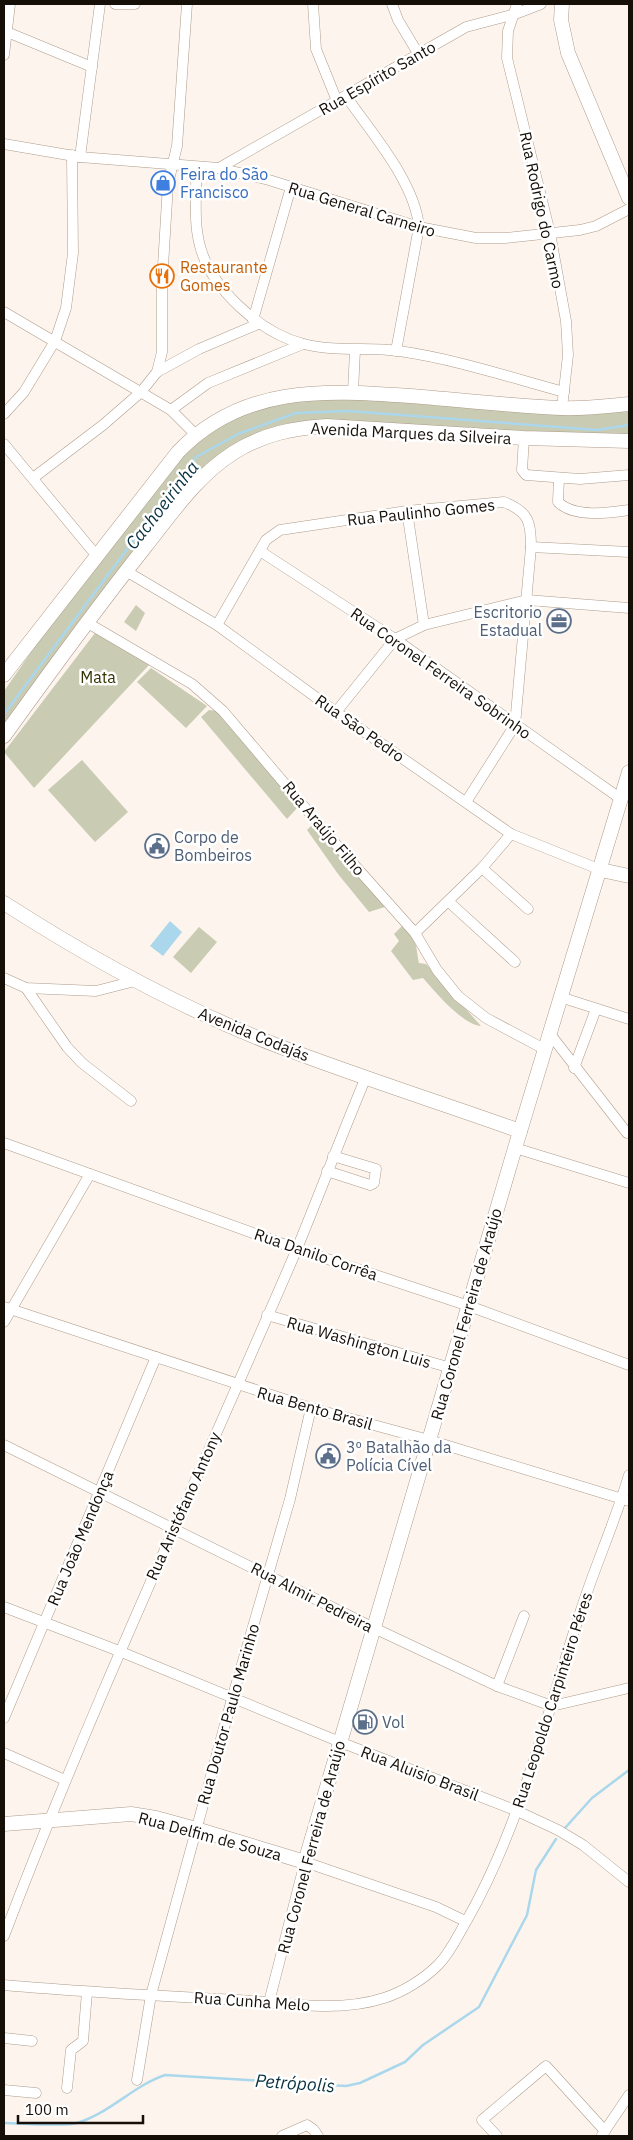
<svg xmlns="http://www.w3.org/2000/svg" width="633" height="2140" font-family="'IBM Plex Sans',sans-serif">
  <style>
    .green { fill: #c9cbb2 }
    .water { fill: #aad7ec }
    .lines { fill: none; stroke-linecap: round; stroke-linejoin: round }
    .stream { stroke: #aad7ec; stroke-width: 2.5 }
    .street-casing { stroke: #af9b8a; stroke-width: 11 }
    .secondary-casing { stroke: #af9b8a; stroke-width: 15 }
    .street { stroke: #fff; stroke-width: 10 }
    .secondary { stroke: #fff; stroke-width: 14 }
    .labels { text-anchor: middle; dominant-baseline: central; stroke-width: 5; stroke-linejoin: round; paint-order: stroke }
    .street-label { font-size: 16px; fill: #160f08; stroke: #fff }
    .shop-label { font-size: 16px; fill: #366cbe; stroke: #fff; text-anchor: start }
    .food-label { font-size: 16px; fill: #c56008; stroke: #fff; text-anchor: start }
    .service-label { font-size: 16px; fill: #4e5e75; stroke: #fff; text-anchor: start }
    .park-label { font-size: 16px; fill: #330; stroke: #fff }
    .water-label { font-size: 18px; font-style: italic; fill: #083140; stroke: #fff }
  </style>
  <rect width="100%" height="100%" fill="#fdf5ed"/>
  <!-- green -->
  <g class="green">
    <path d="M293,397l336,12v27l-36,3 -254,-18 -112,33 -223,281v-44l30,-43 138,-181 24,-24 46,-30z"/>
    <path d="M136,605l9,8 -9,18 -12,-9z"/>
    <path d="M95,633l54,32 -115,123 -30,-36z"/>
    <path d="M151,668l56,38 -21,22 -49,-46z"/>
    <path d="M209,710l9,1 81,95 -12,13 -86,-102z"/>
    <path d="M82,760l46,52 -33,30 -47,-52z"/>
    <path d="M313,824l72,83 -16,5 -31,-38 -31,-44z"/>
    <path d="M402,926c15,7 14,23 17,37l7,1 55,62c-18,-1 -46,-34 -58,-48l-10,2 -22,-29 8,-10 -5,-7z"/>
    <path d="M199,927l18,15 -26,31 -18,-16z"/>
  </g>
  <!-- water -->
  <path class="water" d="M170,921l12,11 -19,24 -13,-10z"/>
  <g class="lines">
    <!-- stream -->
    <g class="stream">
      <path d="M4,714l192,-257 42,-23 58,-21 52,-2 249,19 32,-5"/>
      <path d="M565,1828l27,-30 37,-28"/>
      <path d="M4,2123c16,0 60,4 73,0 33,-10 56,-37 88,-48l181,11 14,-3 45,-21 18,-17 56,-38 48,-92 9,-45 20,-31"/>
    </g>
    <!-- street casing -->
    <g class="street-casing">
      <g id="street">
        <path d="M115,4h20"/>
        <path d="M313,4l3,45 21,52"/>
        <path d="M392,4l6,16 21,35"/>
        <path d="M517,4l-9,27 -1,27 43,175 16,88 2,34 -6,53"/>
        <path d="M7,32l85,35"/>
        <path d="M4,55l6,-51"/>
        <path d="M346,96c26,38 69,86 73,131l-23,124"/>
        <path d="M4,144l76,13 139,11 50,12 150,47 57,11h29l75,-8 16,-4 33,-17"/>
        <path d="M80,157l20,-153"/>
        <path d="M196,167c1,26 -3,54 4,79 11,43 62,88 104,98 31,8 64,3 95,7 56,8 110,26 165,41"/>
        <path d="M219,168l247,-141 49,-13 26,-10"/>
        <path d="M4,312l167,98 24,24"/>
        <path d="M253,320l38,-133"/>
        <path d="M157,372l42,-23 59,-25"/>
        <path d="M353,392l2,-42"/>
        <path d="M171,410l37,-27 95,-39"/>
        <path d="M4,414l20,-22 31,-51 11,-33 7,-55 -1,-98"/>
        <path d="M524,438l-2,32 4,5 54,4 49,-4"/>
        <path d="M4,444l92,111"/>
        <path d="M33,478l70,-53 38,-33 16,-20 5,-20v-69l6,-99 9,-38 10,-142"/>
        <path d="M559,478l-1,24c16,16 51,11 71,8"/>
        <path d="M407,511l17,114"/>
        <path d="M531,547l98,5"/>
        <path d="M260,551l135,88 226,160"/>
        <path d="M126,571l91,54 119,87 175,122 90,36"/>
        <path d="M86,622l106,62 31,27 118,139 74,83 22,37 21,26 28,22 60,32"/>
        <path d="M217,625l49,-85 14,-10 127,-19 97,-9c25,10 27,20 27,45l-16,178 -49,77"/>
        <path d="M336,712l59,-73 29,-14 103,-25 102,8"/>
        <path d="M482,868l46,41"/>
        <path d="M449,902l66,60"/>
        <path d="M415,933l67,-65 29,-34"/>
        <path d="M4,978l22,10 70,3 39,-10"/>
        <path d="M26,988l41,59 15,16 49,38"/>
        <path d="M560,997l69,22"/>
        <path d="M550,1034l77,99"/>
        <path d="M574,1068l22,-59"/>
        <path d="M4,1143l293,106 172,57 160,59"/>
        <path d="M515,1148l114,35"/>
        <path d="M327,1171l43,14 4,-2 2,-14 -43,-13"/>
        <path d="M4,1307l307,101 118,32 200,61"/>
        <path d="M267,1315l184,53"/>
        <path d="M4,1322l86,-148"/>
        <path d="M4,1445l370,183 123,58 55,20 77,-18"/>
        <path d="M4,1607l115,44 221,91 175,68 43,20 25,15 46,37"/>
        <path d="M497,1686l27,-70"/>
        <path d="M4,1718l152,-361"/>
        <path d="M4,1753l61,27"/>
        <path d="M4,1936c88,-232 194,-457 292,-685 24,-58 46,-117 70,-174"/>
        <path d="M4,1985c78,7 156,11 234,15 47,3 100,13 146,-2 19,-6 40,-19 54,-33 13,-13 20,-30 29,-45 54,-95 79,-204 113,-307 15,-47 35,-91 49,-138"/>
        <path d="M269,2002l36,-140 131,45 29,14"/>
        <path d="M4,2038l28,3"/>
        <path d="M137,2080l14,-85 81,-296 58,-200 21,-91"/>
        <path d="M67,2088l4,-38 12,-9 4,-49"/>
        <path d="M4,2090l32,3"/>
        <path d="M602,2135l27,-40"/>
        <path d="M282,2136l25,-11 7,5 4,6"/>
        <path d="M497,2136l-15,-16 64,-54 59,65"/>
      </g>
    </g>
    <!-- secondary casing -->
    <g class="secondary-casing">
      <g id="secondary">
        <path d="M562,4l-1,16 7,33 61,145"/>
        <path d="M4,675l174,-223c64,-67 146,-62 232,-56 51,4 101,10 151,12 23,1 46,-2 68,-4"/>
        <path d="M4,736c46,-64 92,-127 141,-189 27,-34 52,-71 88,-94 30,-19 60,-25 94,-27l197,12 105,3"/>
        <path d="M601,870l28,6"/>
        <path d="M4,903c87,56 180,107 277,144 79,30 160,56 239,84"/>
        <path d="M4,1824l127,-10 25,4 40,11 109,33 210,-714 114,-376"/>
      </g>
    </g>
    <!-- street -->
    <use href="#street" class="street"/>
    <!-- secondary -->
    <use href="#secondary" class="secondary"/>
  </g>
  <!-- icons -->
  <defs>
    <g id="shop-ring" transform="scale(1.25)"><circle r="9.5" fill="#fff" stroke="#3f7fe0" stroke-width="1.5"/><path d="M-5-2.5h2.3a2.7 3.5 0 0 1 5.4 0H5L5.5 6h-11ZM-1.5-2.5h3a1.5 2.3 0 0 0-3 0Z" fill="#3f7fe0"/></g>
    <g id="restaurant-ring" transform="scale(1.25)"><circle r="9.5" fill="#fff" stroke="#e8710a" stroke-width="1.5"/><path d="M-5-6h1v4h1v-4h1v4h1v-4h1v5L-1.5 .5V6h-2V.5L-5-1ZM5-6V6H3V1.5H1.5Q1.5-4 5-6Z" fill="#e8710a"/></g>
    <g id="office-ring" transform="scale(1.25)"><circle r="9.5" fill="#fff" stroke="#5c6f8a" stroke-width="1.5"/><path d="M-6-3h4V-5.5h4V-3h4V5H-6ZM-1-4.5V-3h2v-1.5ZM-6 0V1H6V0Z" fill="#5c6f8a"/></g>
    <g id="civic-ring" transform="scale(1.25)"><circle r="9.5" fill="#fff" stroke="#5c6f8a" stroke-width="1.5"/><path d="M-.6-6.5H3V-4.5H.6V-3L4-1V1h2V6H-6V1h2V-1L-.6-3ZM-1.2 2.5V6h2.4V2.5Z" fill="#5c6f8a"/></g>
    <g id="fuel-ring" transform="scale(1.25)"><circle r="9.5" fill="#fff" stroke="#5c6f8a" stroke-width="1.5"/><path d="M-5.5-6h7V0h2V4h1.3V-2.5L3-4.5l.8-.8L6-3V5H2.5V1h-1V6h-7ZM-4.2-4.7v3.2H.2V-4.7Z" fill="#5c6f8a"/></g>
  </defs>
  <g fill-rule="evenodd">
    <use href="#shop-ring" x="163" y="183"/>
    <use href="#restaurant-ring" x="162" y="276"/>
    <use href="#office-ring" x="559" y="621"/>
    <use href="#civic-ring" x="157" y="846"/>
    <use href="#civic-ring" x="328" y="1456"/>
    <use href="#fuel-ring" x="365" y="1722"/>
  </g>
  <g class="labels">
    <!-- street labels -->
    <g class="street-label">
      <text transform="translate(377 78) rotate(-30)">Rua Espírito Santo</text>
      <text transform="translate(362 209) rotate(17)">Rua General Carneiro</text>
      <text transform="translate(542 210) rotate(78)">Rua Rodrigo do Carmo</text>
      <text transform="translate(411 433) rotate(3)">Avenida Marques da Silveira</text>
      <text transform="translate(421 512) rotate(-6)">Rua Paulinho Gomes</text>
      <text transform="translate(441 673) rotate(35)">Rua Coronel Ferreira Sobrinho</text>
      <text transform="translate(360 728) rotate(35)">Rua São Pedro</text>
      <text transform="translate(324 828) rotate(50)">Rua Araújo Filho</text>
      <text transform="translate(254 1034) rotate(22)">Avenida Codajás</text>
      <text transform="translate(316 1254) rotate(19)">Rua Danilo Corrêa</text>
      <text transform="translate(466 1314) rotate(-74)">Rua Coronel Ferreira de Araújo</text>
      <text transform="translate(359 1342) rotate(16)">Rua Washington Luis</text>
      <text transform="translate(315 1408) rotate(16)">Rua Bento Brasil</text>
      <text transform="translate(183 1506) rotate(-66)">Rua Aristófano Antony</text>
      <text transform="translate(80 1538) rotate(-67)">Rua João Mendonça</text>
      <text transform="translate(312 1597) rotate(27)">Rua Almir Pedreira</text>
      <text transform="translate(552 1700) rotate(-72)">Rua Leopoldo Carpinteiro Péres</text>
      <text transform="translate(228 1714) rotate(-74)">Rua Doutor Paulo Marinho</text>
      <text transform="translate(420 1773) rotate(21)">Rua Aluisio Brasil</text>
      <text transform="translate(210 1836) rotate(15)">Rua Delfim de Souza</text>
      <text transform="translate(311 1847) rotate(-75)">Rua Coronel Ferreira de Araújo</text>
      <text transform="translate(252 2001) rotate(4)">Rua Cunha Melo</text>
    </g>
    <!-- shop labels -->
    <g class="shop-label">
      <text x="180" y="174">Feira do São<tspan x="180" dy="18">Francisco</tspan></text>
    </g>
    <!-- food labels -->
    <g class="food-label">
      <text x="180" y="267">Restaurante<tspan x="180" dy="18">Gomes</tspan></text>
    </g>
    <!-- service labels -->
    <g class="service-label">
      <text x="542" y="612" text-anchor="end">Escritorio<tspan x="542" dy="18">Estadual</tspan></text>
      <text x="174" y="837">Corpo de<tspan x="174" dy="18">Bombeiros</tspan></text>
      <text x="346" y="1447">3º Batalhão da<tspan x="346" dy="18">Polícia Cível</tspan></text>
      <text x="382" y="1722">Vol</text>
    </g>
    <!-- park labels -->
    <g class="park-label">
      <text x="98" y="677">Mata</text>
    </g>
    <!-- water labels -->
    <g class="water-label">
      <text transform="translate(162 505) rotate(-52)">Cachoeirinha</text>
      <text transform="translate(295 2083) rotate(4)">Petrópolis</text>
    </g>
  </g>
  <!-- border -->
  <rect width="633" height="2140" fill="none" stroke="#160f08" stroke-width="10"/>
  <!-- scale -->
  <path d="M18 2115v8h125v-8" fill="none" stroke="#160f08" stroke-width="2.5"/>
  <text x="25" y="2115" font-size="15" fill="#160f08" stroke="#ffffff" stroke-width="4" paint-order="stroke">100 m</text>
</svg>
